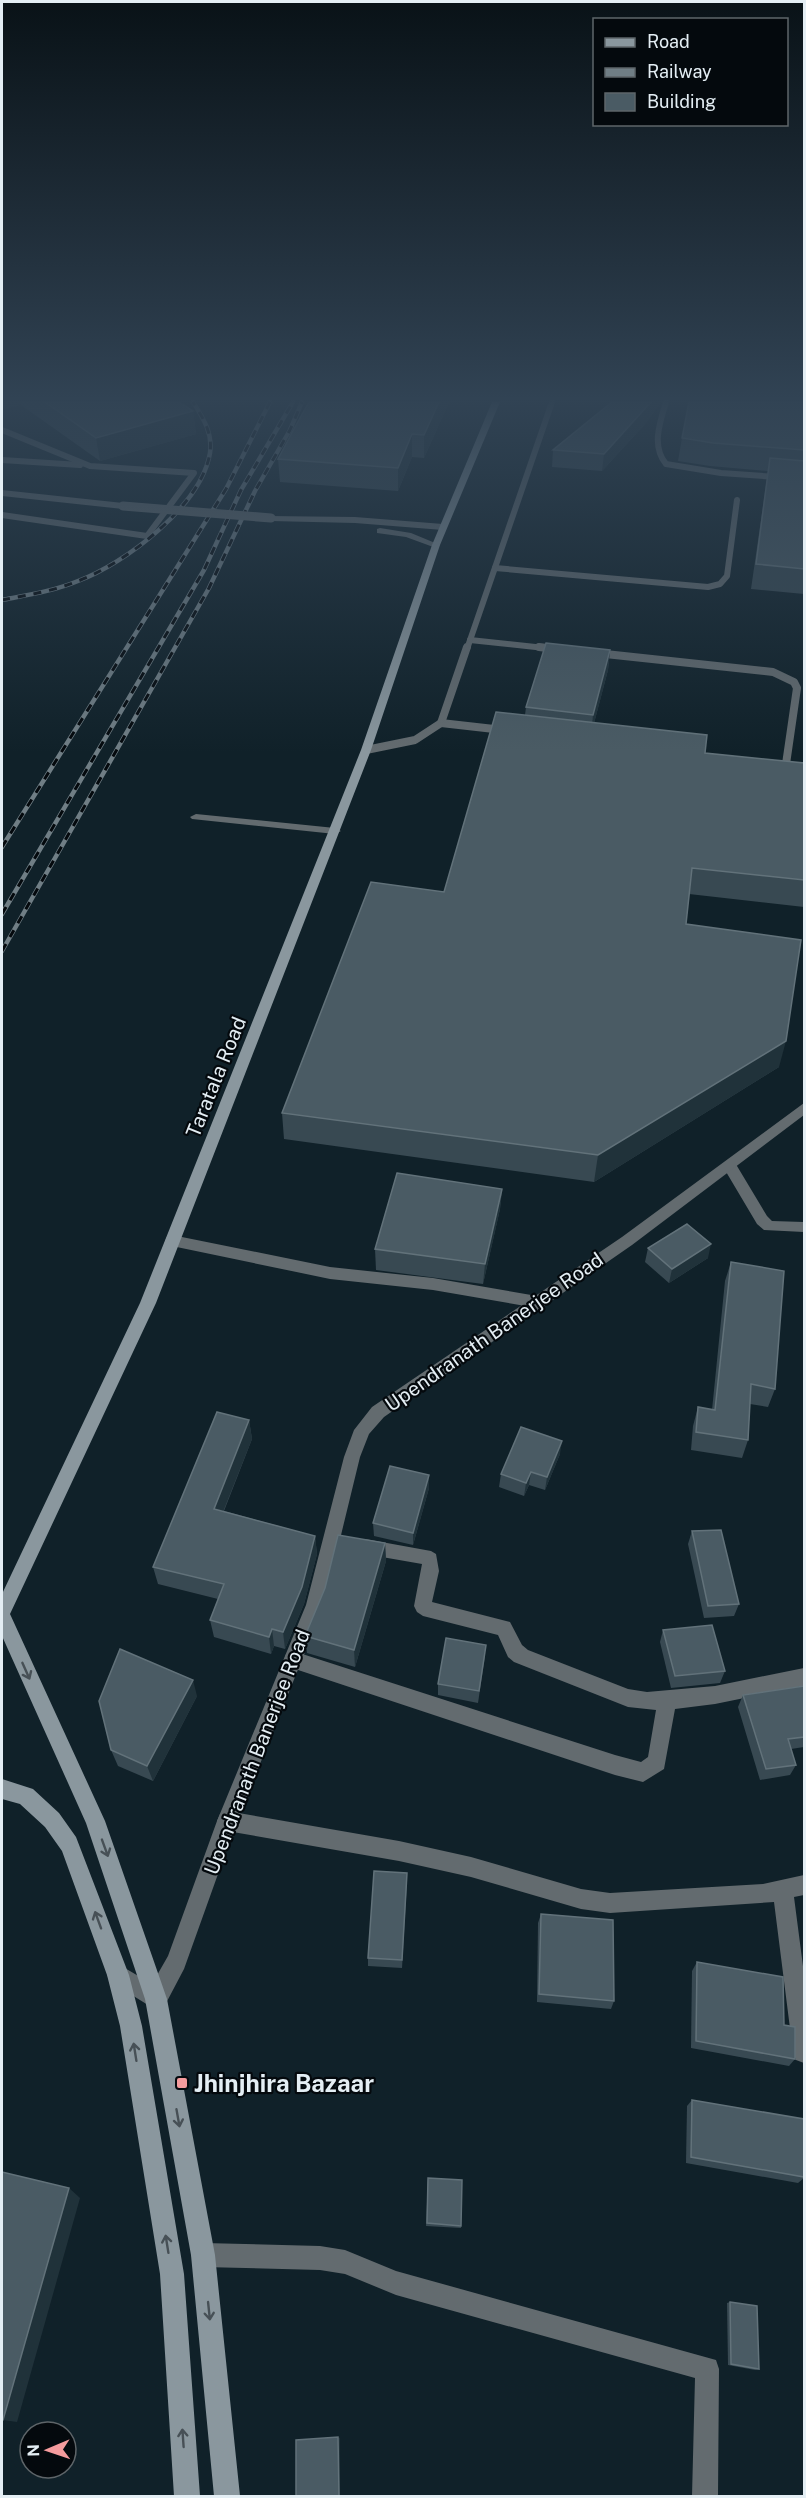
<svg xmlns="http://www.w3.org/2000/svg" width="806" height="2498" font-family="'Public Sans',sans-serif">
  <style>
    .lines { fill: none; stroke-linecap: round; stroke-linejoin: round }
    .service-far1 { stroke: #636b6f; stroke-width: 6 }
    .service { stroke: #636b6f; stroke-width: 8 }
    .minor { fill: #636b6f; fill-rule: evenodd }
    .tertiary { fill: #636b6f; fill-rule: evenodd }
    .secondary { fill: #8a979e; fill-rule: evenodd }
    .rail-casing { stroke: #707e85; stroke-width: 4.5 }
    .rail { stroke: #04090d; stroke-width: 3; stroke-dasharray: 8; stroke-linecap: butt }
    .tertiary-bridge { stroke: #636b6f; stroke-width: 9 }
    .wall { fill: #384952 }
    .shaded-wall { fill: #20323a }
    .building { fill: #4a5b64; stroke: #62727a; stroke-width: 1.5 }
    .oneway { stroke: #475056 }
    .poi-dot { fill: #f59b9d; stroke: #04090d; stroke-width: 2 }
    .labels { text-anchor: middle; dominant-baseline: central; stroke-width: 4.5; stroke-linejoin: round; paint-order: stroke }
    .street-label { font-size: 20px; fill: #e4eef4; stroke: #04090d }
    .near-poi-label { font-size: 24px; font-weight: bold; fill: #e4eef4; stroke: #04090d; text-anchor: start }
  </style>
  <rect width="100%" height="100%" fill="#102129"/>
  <g class="lines">
    <!-- service-far1 -->
    <g class="service-far1">
      <path d="M666,402c-6,20 -15,44 0,62l55,9 83,6"/>
      <path d="M2,430l88,36 104,7 -47,63 -145,-21"/>
      <path d="M2,460l78,5"/>
      <path d="M495,568l213,19 12,-3 7,-8 10,-76"/>
      <path d="M470,640l84,9"/>
      <path d="M467,649l85,-247"/>
    </g>
    <!-- service -->
    <g class="service">
      <path d="M539,647l17,2"/>
      <path d="M596,653l177,19 21,10 3,6 -11,76"/>
      <path d="M441,723l62,7"/>
      <path d="M366,750l49,-10 26,-17 26,-76"/>
    </g>
    <!-- minor -->
    <g class="minor">
      <path d="M196,814l139,14 6,3 -6,3 -143,-15 -2,-2z"/>
      <path d="M729,1160l5,1 33,55 5,5 32,1v10l-40,-2 -7,-6 -35,-59z"/>
      <path d="M172,1235l158,32 103,11 104,18 5,2 3,4 -3,4 -5,2 -104,-18 -103,-11 -163,-34 -2,-4 2,-4z"/>
      <path d="M365,1539l66,12 5,3 3,17 -7,31 78,20 12,23 6,5 100,39 19,3 68,-6 89,-18v18l-89,18 -40,5 -11,60 -21,13 -28,-7 -329,-109 -2,-6 2,-6 7,-3 322,104 26,7 7,-5 8,-47 -28,-3 -114,-45 -6,-5 -10,-22 -75,-19 -6,-4 -3,-6 8,-42 -63,-11 -3,-6 3,-6z"/>
      <path d="M227,1811l172,30 72,16 110,32 29,4 153,-9 41,-9v20l-10,2 10,77v89l-8,-3 -3,-8 -19,-150 -164,11 -29,-4 -110,-32 -72,-16 -172,-30 -7,-3 -3,-7 3,-7z"/>
      <path d="M203,2243l117,3 25,4 51,21 320,89 3,9 -1,127h-26l3,-118 -299,-83 -51,-21 -25,-4 -117,-3 -8,-4 -4,-8 4,-8z"/>
    </g>
    <!-- tertiary -->
    <g class="tertiary">
      <path d="M2,490l121,13 4,3 -4,3 -121,-13z"/>
      <path d="M268,516l87,1 88,7 4,3 -4,3 -88,-7 -84,-2 -3,-1z"/>
      <path d="M380,528l31,5 29,12 -4,3 -30,-11 -29,-4v-4z"/>
      <path d="M804,1103v12l-172,130 -248,172 -15,17 -9,23 -36,148 -87,216 -53,148 -20,38 -8,3 -45,-28 -4,-7 4,-7 7,-4 34,20 16,-28 49,-135 89,-216 38,-148 10,-27 18,-23 250,-170z"/>
    </g>
    <!-- secondary -->
    <g class="secondary">
      <path d="M492,402h8l-60,143 -69,205 -215,553 -146,311 95,207 62,178 48,256 25,241h-26l-23,-241 -46,-256 -59,-176 -84,-187v-42l138,-291 221,-553 71,-205z"/>
      <path d="M2,1779l31,10 26,24 17,24 53,138 13,51 42,248 16,222h-26l-14,-222 -40,-248 -13,-51 -45,-124 -17,-24 -25,-23 -18,-5z"/>
    </g>
    <!-- rail casing -->
    <g class="rail-casing">
      <g id="rail">
        <path d="M2,600c26,-5 52,-9 76,-19 48,-18 123,-75 132,-128 3,-20 -7,-35 -17,-51"/>
        <path d="M2,847l224,-358 44,-87"/>
        <path d="M2,914l202,-344 37,-80 52,-88"/>
        <path d="M2,951l207,-363 46,-97 35,-61 12,-28"/>
      </g>
    </g>
    <!-- rail -->
    <use href="#rail" class="rail"/>
    <!-- tertiary-bridge -->
    <path class="tertiary-bridge" d="M123,506l148,12"/>
  </g>
  <!-- wall -->
  <g class="wall">
    <path d="M2,402h177l14,9 3,23 -96,27 -79,-56z"/>
    <path d="M309,402h140l-25,56 -12,-1 -14,34 -118,-9 -2,-23z"/>
    <path d="M612,402h49l-16,22 -43,47 -50,-4 1,-17z"/>
    <path d="M804,402v192l-53,-5 17,-118 -58,-5 -32,-5 4,-23z"/>
    <path d="M610,650l-2,20 -14,53 111,30 99,10v144l-115,-13 -3,30 93,143 -185,115 -310,-43 -2,-26 162,-221 81,-177 1,-8z"/>
    <path d="M502,1189l-2,20 -17,75 -107,-14 -1,-21z"/>
    <path d="M648,1248l60,10 -39,25 -24,-21z"/>
    <path d="M731,1262l44,127 -7,18 -18,-3 -2,36 -6,18 -51,-8 2,-24 5,-19 14,3 13,-129z"/>
    <path d="M249,1420l3,19 -28,72 91,25 2,18 -13,50 -19,45 -11,-3 -3,8 -57,-17 -4,-17 8,-21 -60,-15 -5,-17z"/>
    <path d="M560,1454l-15,36 -16,-5 -5,11 -25,-9 2,-13z"/>
    <path d="M429,1475v13l-16,57 -39,-9 -1,-13z"/>
    <path d="M692,1531l47,73 -5,12 -30,2 -16,-74z"/>
    <path d="M385,1543l1,18 -31,106 -48,-14 -2,-17z"/>
    <path d="M663,1630l62,41 -5,12 -49,5 -11,-46z"/>
    <path d="M485,1656l-7,47 -40,-8v-11z"/>
    <path d="M804,1686v61l-13,2 5,16 -6,10 -30,5 -22,-73 5,-12z"/>
    <path d="M197,1696l-44,85 -35,-15 -7,-16z"/>
    <path d="M407,1882l-5,86 -34,-2v-8z"/>
    <path d="M541,1914l73,87 -3,8 -74,-7 1,-79z"/>
    <path d="M697,1962l87,63 11,34 -6,7 -98,-18 1,-77z"/>
    <path d="M692,2100l112,19v59l-6,5 -112,-20 1,-57z"/>
    <path d="M428,2178l33,48v2l-35,-2z"/>
    <path d="M730,2302l29,67 -4,1 -27,-5 -1,-62z"/>
  </g>
  <!-- shaded-wall -->
  <g class="shaded-wall">
    <path d="M2,402h18l1,3 -19,5z"/>
    <path d="M439,402h10l-25,56v-23z"/>
    <path d="M651,402h10l-16,22 -43,47 2,-17z"/>
    <path d="M193,411l3,23 -96,27 -4,-23z"/>
    <path d="M412,434v23l-14,34v-23z"/>
    <path d="M610,650l-2,20 -17,65 2,-20z"/>
    <path d="M786,1041l-7,26 -185,115 4,-27z"/>
    <path d="M502,1189l-2,20 -17,75 2,-20z"/>
    <path d="M711,1244l-3,14 -39,25 3,-14z"/>
    <path d="M249,1420l3,19 -35,88 -3,-18z"/>
    <path d="M562,1441l-2,13 -15,36 2,-13z"/>
    <path d="M531,1472l-2,13 -5,11 2,-13z"/>
    <path d="M429,1475v13l-16,57v-12z"/>
    <path d="M315,1536l2,18 -13,50 -19,45 -2,-17z"/>
    <path d="M385,1543l1,18 -31,106 -1,-17z"/>
    <path d="M272,1629l2,17 -3,8 -2,-17z"/>
    <path d="M193,1680l4,16 -44,85 -6,-15z"/>
    <path d="M69,2188l11,10 -63,224 -14,-2z"/>
    <path d="M338,2437l2,1v58h-1z"/>
  </g>
  <!-- building -->
  <g class="building">
    <path d="M45,402h134l14,9 -97,27z"/>
    <path d="M309,402h130l-15,33 -12,-1 -14,34 -120,-9 18,-34z"/>
    <path d="M612,402h39l-47,52 -51,-4z"/>
    <path d="M689,402h115v48l-91,-7 -31,-5z"/>
    <path d="M770,458l34,3v108l-48,-5z"/>
    <path d="M546,643l64,7 -17,65 -67,-8z"/>
    <path d="M496,712l211,23 -2,18 99,10v117l-112,-12 -6,56 115,16 -15,101 -188,114 -316,-42 89,-231 73,10z"/>
    <path d="M397,1173l105,16 -17,75 -110,-15z"/>
    <path d="M687,1224l24,20 -39,25 -24,-21z"/>
    <path d="M731,1262l53,9 -9,118 -24,-5 -3,56 -52,-8 2,-25 17,3z"/>
    <path d="M217,1412l32,8 -35,89 101,27 -13,51 -19,45 -11,-3 -3,8 -59,-17 14,-36 -71,-17z"/>
    <path d="M521,1427l41,14 -15,36 -16,-5 -5,11 -25,-9z"/>
    <path d="M390,1466l39,9 -16,58 -40,-10z"/>
    <path d="M721,1530l18,74 -31,2 -16,-75z"/>
    <path d="M338,1535l47,8 -31,107 -49,-14 20,-48z"/>
    <path d="M712,1625l13,46 -50,5 -12,-46z"/>
    <path d="M446,1638l40,7 -7,46 -41,-7z"/>
    <path d="M120,1649l73,31 -46,86 -36,-16 -12,-49z"/>
    <path d="M804,1686v51l-16,2 8,26 -30,4 -23,-74z"/>
    <path d="M374,1871l33,2 -5,87 -34,-2z"/>
    <path d="M541,1914l72,6 1,81 -75,-7z"/>
    <path d="M697,1962l86,15 1,48 11,2v32l-99,-18z"/>
    <path d="M692,2100l112,19v58l-113,-20z"/>
    <path d="M2,2172l67,16 -66,232h-1z"/>
    <path d="M428,2178l34,2 -1,46 -34,-3z"/>
    <path d="M730,2302l27,4 2,63 -28,-5z"/>
    <path d="M338,2437l1,59h-43v-56z"/>
  </g>
  <!-- one-way arrows -->
  <defs><path id="oneway-shaft" d="M-6 0H5M1.5-3L5.5 0L1.5 3" fill="none" stroke-width="1.6" stroke-linecap="round" stroke-linejoin="round" transform="scale(1.5)"/></defs>
  <g class="oneway">
    <use href="#oneway-shaft" transform="translate(26 1671) rotate(66)"/>
    <use href="#oneway-shaft" transform="translate(105 1848) rotate(70)"/>
    <use href="#oneway-shaft" transform="translate(98 1920) rotate(-110)"/>
    <use href="#oneway-shaft" transform="translate(135 2052) rotate(-99)"/>
    <use href="#oneway-shaft" transform="translate(178 2118) rotate(80)"/>
    <use href="#oneway-shaft" transform="translate(167 2244) rotate(-99)"/>
    <use href="#oneway-shaft" transform="translate(209 2311) rotate(84)"/>
    <use href="#oneway-shaft" transform="translate(183 2438) rotate(-94)"/>
  </g>
  <!-- sky -->
  <linearGradient id="sky" x2="0" y2="1"><stop stop-color="#091217"/><stop offset="0.53" stop-color="#314354"/><stop offset="1" stop-color="#314354" stop-opacity="0"/></linearGradient>
  <rect width="806" height="752" fill="url(#sky)"/>
  <!-- markers -->
  <rect class="poi-dot" x="176" y="2077" width="12" height="12" rx="3"/>
  <g class="labels">
    <!-- street labels -->
    <g class="street-label">
      <text transform="translate(216 1077) rotate(-68)">Taratala Road</text>
      <text transform="translate(494 1332) rotate(-35)">Upendranath Banerjee Road</text>
      <text transform="translate(257 1752) rotate(-69)">Upendranath Banerjee Road</text>
    </g>
    <!-- near-poi labels -->
    <g class="near-poi-label">
      <text x="194" y="2083">Jhinjhira Bazaar</text>
    </g>
  </g>
  <!-- border -->
  <rect width="806" height="2498" fill="none" stroke="#e4eef4" stroke-width="6"/>
  <!-- legend -->
  <rect x="593" y="18" width="195" height="108" fill="#04090d" stroke="#5e6569" stroke-width="1.5"/>
  <rect x="605" y="38" width="30" height="9" fill="#8a979e" stroke="#5e6569" stroke-width="1.5"/>
  <text x="647" y="48" font-size="18" fill="#e4eef4">Road</text>
  <rect x="605" y="68" width="30" height="9" fill="#707e85" stroke="#5e6569" stroke-width="1.5"/>
  <text x="647" y="78" font-size="18" fill="#e4eef4">Railway</text>
  <rect x="605" y="93" width="30" height="18" fill="#4a5b64" stroke="#5e6569" stroke-width="1.5"/>
  <text x="647" y="108" font-size="18" fill="#e4eef4">Building</text>
  <!-- north arrow -->
  <g transform="translate(48 2450) rotate(268)"><circle r="28" fill="#04090d" stroke="#5e6569" stroke-width="1.5"/>
  <path d="M0-4.5L10 22L0 15L-10 22Z" fill="#f59b9d"/>
  <text y="-9" font-size="16" font-weight="bold" text-anchor="middle" fill="#e4eef4">N</text>
  </g>
</svg>
